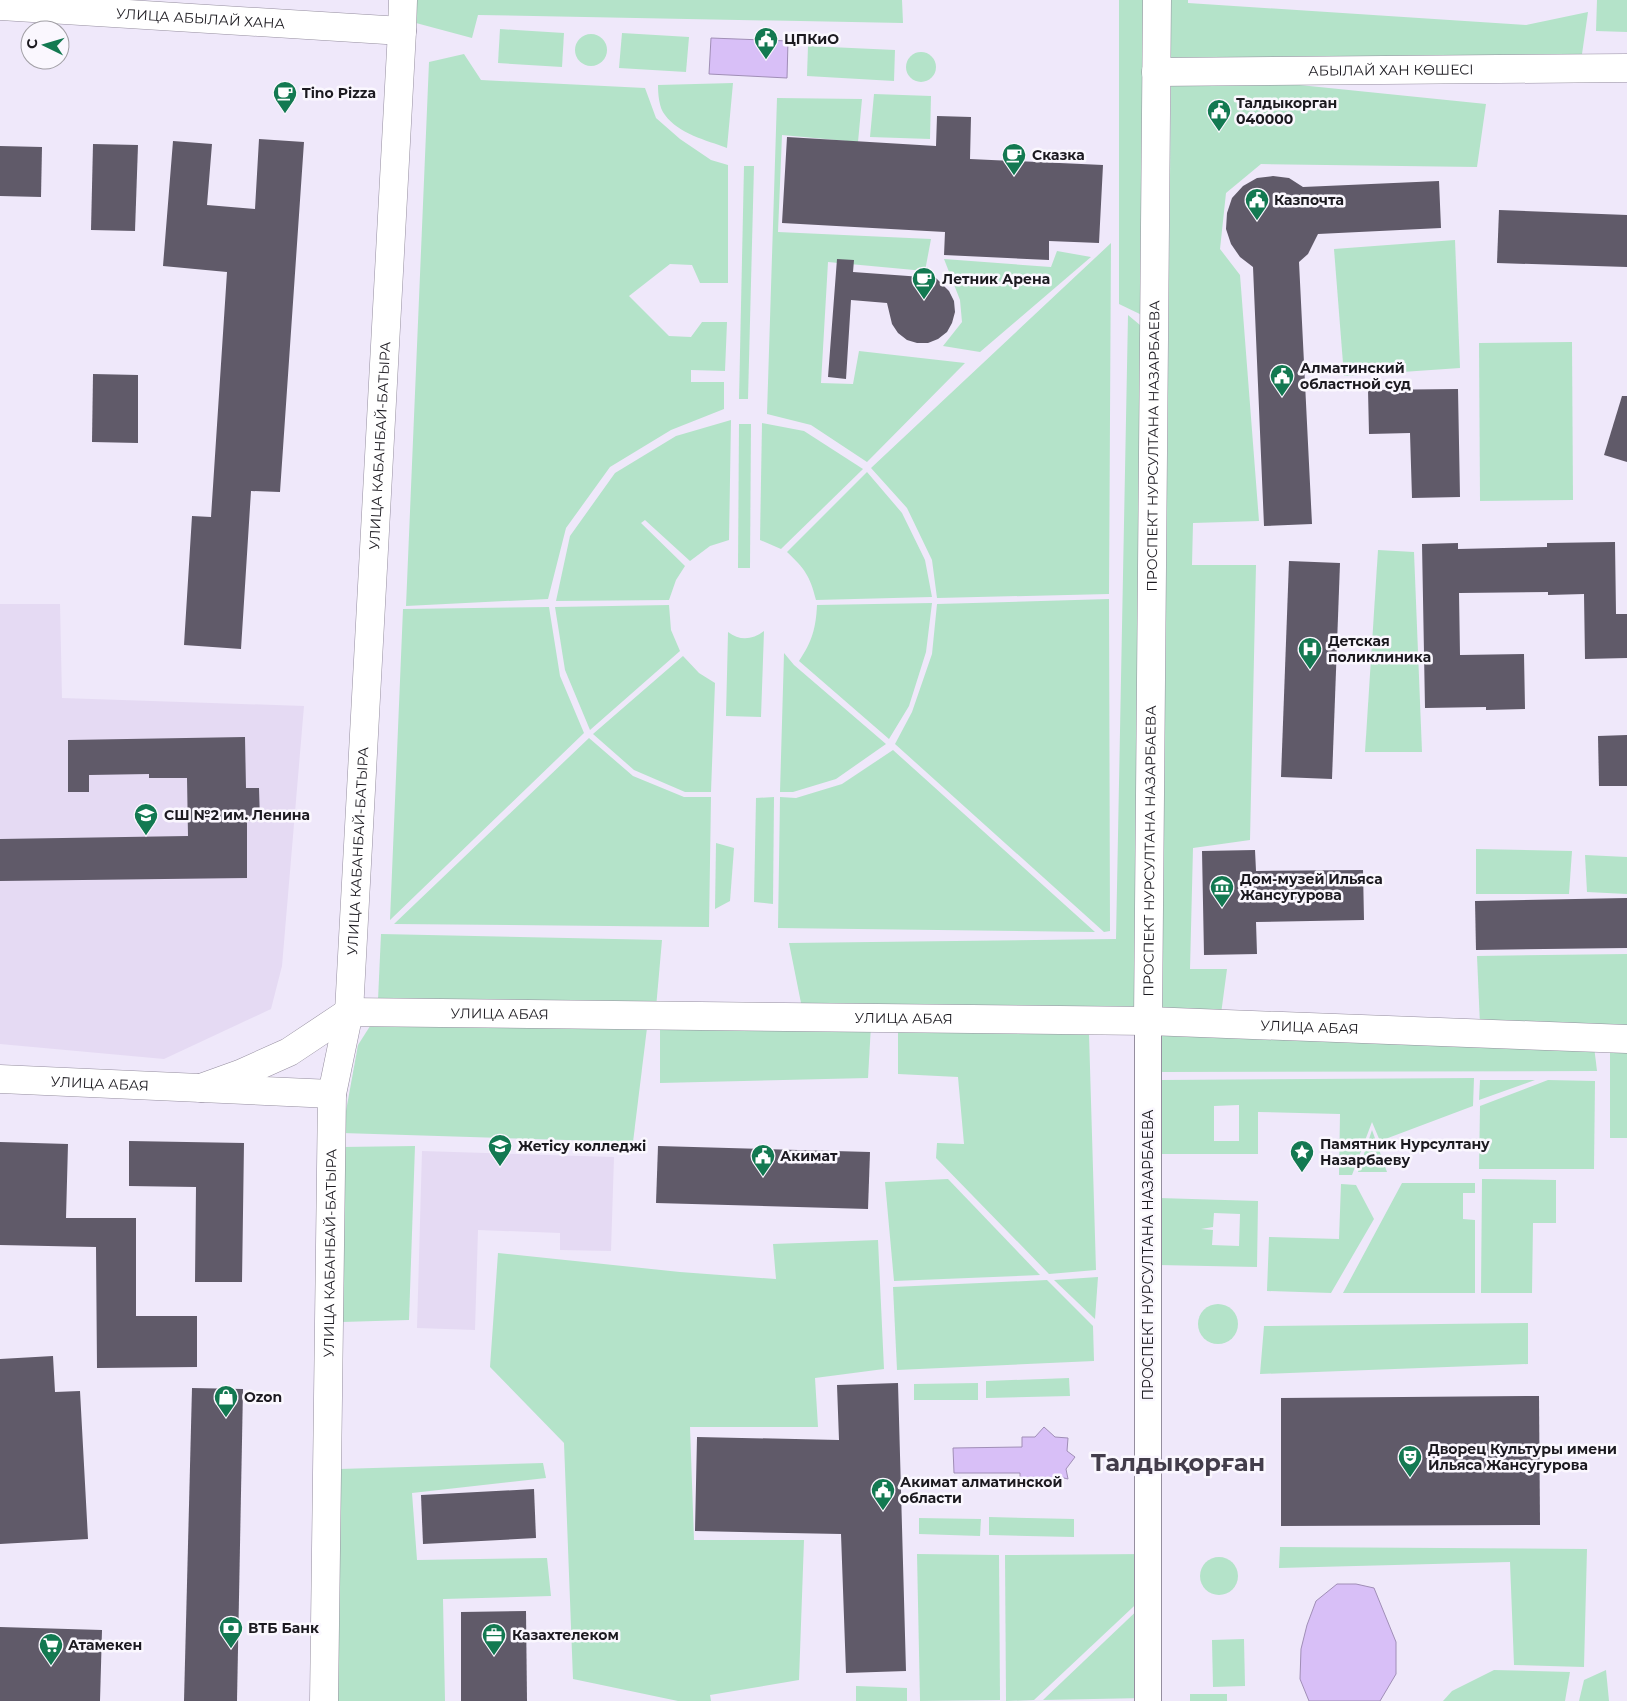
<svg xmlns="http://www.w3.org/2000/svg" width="1627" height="1701" font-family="Montserrat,sans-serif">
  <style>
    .built { fill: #e5daf3 }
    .green { fill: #b4e3c9; fill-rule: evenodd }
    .water { fill: #d8bff7; stroke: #a08eb6 }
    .building { fill: #605a69 }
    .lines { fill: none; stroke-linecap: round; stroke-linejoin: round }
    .street-casing { stroke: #958e9f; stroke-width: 28 }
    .secondary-casing { stroke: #958e9f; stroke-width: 29 }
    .street { stroke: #fff; stroke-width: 26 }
    .secondary { stroke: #fff; stroke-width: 28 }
    .labels { text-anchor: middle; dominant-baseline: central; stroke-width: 5; stroke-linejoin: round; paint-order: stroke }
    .street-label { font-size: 14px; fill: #1c1a20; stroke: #faf7fe }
    .poi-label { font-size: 14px; font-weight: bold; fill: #1c1a20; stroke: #faf7fe; text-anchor: start }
    .town-label { font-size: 24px; font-weight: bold; fill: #433d4b; stroke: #faf7fe }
  </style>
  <rect width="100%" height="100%" fill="#efe8fa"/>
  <!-- built -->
  <g class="built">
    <path d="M0,604h60l2,94 242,8 -22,260 -11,43 -107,50 -164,-15z"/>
    <path d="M422,1151l192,6 -3,94 -51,-1v-17l-82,-3 -3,100 -58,-2z"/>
  </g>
  <!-- green -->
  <g class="green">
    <path d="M416,0h486l1,23 -425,-8 -6,23 -56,-15z"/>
    <path d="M1119,0h31l-4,317 -27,-13z"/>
    <path d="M1166,0h22v3l338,22 62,-13 -7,49 -416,1z"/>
    <path d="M1597,0h30v32l-31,-1z"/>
    <path d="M500,29l64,4 -2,34 -64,-4z"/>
    <path d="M622,33l67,4 -3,35 -67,-4z"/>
    <circle cx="591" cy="50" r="16"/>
    <path d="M808,46l87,4 -1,31 -87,-5z"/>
    <circle cx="921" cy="67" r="15"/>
    <path d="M464,54l17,26 164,8 11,30 24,21 31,21 17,5v118h-28l-8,-18 -22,-1 -41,32 40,40 22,1 11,-15h25l-2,49 -34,-1v12h33v27l-53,21 -61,37 -44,61 -18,71 -142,7 23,-544z"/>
    <path d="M1171,72l315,32 -9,63 -216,-3 -35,29 -6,56 20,26 19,246 -66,2 -1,42h64l-6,275 -57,8 -3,121h37l-6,45 -59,-4z"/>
    <path d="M733,83l-6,65c-21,-8 -48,-14 -62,-33 -6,-7 -7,-21 -7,-30z"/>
    <path d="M874,94l57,2 -1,43 -60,-2z"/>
    <path d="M777,98l85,1 -4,43 -76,-7 -4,97 153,7 -6,32 -97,-9 -7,121 32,1 6,-33 106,12 -98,99 -56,-37 -44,-11z"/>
    <path d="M744,166h10l-6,233h-9z"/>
    <path d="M1455,240l5,128 -116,8 -10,-127z"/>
    <path d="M1111,243l-2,351 -172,4 -5,-38 -25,-52 -36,-40z"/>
    <path d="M1057,251l34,6 -111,95 -37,-6 19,-24 -2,-22 -16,-41 107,8z"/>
    <path d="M1128,315l18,15 -11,682 -333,-4 -13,-65 327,-4z"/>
    <path d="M1572,342l1,158 -93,1 -1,-158z"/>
    <path d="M731,420l-2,120 -19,6 -20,15 -45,-41 -4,3 44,43 -9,14 -7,20 -113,1 14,-65 45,-63 61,-37z"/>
    <path d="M762,423l42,8 59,38 -82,80 -21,-9z"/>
    <path d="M739,424h12l-1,144h-12z"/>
    <path d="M867,472l35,41 23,47 7,37 -116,3c-6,-24 -11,-31 -29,-48z"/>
    <path d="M1378,550l36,2 8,200h-57z"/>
    <path d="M1109,599l1,332 -6,1 -209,-188 17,-32 20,-58 5,-50z"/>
    <path d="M932,603l-6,49 -17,54 -20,33 -90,-78c13,-19 17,-33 18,-56z"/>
    <path d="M669,605l2,25 9,21 -90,79 -25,-60 -10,-63z"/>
    <path d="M549,607l11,69 24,57 -194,187 13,-311z"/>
    <path d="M764,631l-3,86 -35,-1 2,-84c12,9 24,8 36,-1z"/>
    <path d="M784,653l10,12 92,79 -50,35 -43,13h-13z"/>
    <path d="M683,656l16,17 16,10 -4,109h-26l-51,-22 -41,-36z"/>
    <path d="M589,738l44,38 51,21h27l-2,130 -315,-3z"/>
    <path d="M893,750l202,182 -317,-4 2,-131 16,1 46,-14z"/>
    <path d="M774,797l-1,107 -19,-2 2,-104z"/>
    <path d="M716,843l18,5 -4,53 -15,8z"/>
    <path d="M1476,849l96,2 -3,43h-93z"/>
    <path d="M1585,855l42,2v37l-40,-2z"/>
    <path d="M381,934l281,6 -6,68 -278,-8z"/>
    <path d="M1627,954v76l-147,-5 -3,-69z"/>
    <path d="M660,1022l211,3 -3,53 -208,5z"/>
    <path d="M372,1023l275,5 -14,114 -291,-9 16,-88z"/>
    <path d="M1158,1028l436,18 3,25 -436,1z"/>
    <path d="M898,1029l191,5 7,236 -47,4 -113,-116 1,-15 27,1 -6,-67 -60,-3z"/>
    <path d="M1610,1044l17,1v93h-17z"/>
    <path d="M1474,1078l-1,28 -93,35 -8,-19 -20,53h-13l1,-61 -82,-2v42h-98v-74zM1239,1105v36h-25v-35z"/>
    <path d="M1480,1080h55l-56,20z"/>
    <path d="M1548,1080l47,1 -1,88h-115l1,-63z"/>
    <path d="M1372,1130l15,42h-29z"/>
    <path d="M415,1146l-6,174 -67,2v-175z"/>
    <path d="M948,1179l92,96 -146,6 -9,-99z"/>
    <path d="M1482,1179l74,1v43h-23l-1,70h-51z"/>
    <path d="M1402,1183h73v10h-12v26l12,1v73h-132z"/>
    <path d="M1341,1184l15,1 18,34 -43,74 -64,-2 2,-54 70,2z"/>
    <path d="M1159,1198l99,3 -1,66 -99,-2zM1214,1213l26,1 -1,32 -27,-1 1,-15 -12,-1 12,-2z"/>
    <path d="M878,1240l6,129 -69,9 3,49h-128l4,113h110l-5,140 -89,15 1,6h-33l-105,-22 -9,-236 -74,-76 8,-114 182,19 96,7 -3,-35z"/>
    <path d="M1098,1277l-3,42 -41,-39z"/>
    <path d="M1047,1280l46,46 1,35 -197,9 -4,-83z"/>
    <circle cx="1218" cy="1324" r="20"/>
    <path d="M1528,1323v41l-268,10 4,-48z"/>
    <path d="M1069,1378l1,18 -84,2v-17z"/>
    <path d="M978,1383v17h-64v-16z"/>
    <path d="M543,1463l3,15 -134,15 5,67 130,-2 4,38 -108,3 2,102h-109l3,-232z"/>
    <path d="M989,1517l85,2v18l-85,-2z"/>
    <path d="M919,1518l62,1 -1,17 -61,-2z"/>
    <path d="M1280,1547l307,2 -3,118 -70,-2 -4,-103 -231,6z"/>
    <path d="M917,1554l82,1 1,145 -80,1z"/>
    <path d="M1145,1554l3,39 -114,107 -28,1 -1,-146z"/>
    <circle cx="1219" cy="1576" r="19"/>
    <path d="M1145,1603v95l-102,2z"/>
    <path d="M1244,1639l1,47 -32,1 -1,-47z"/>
    <path d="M1494,1670l76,2 -5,29h-122l9,-10z"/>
    <path d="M1606,1670l3,31h-30l5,-21z"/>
    <path d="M856,1686l51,2v13h-51z"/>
    <rect x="1190" y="1694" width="37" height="7"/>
  </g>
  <!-- water -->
  <g class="water">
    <path d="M711,38l77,3 -1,37 -78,-4z"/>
    <path d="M1044,1427l11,10 13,1 -1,13 8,6 -9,12 2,10 -12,-3 -14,11 -6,-8 -16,1v-7h-66l-1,-25 69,-1v-10h13z"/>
    <path d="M1337,1584h19l18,4 22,54v32l-16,27h-71l-9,-22 1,-30 6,-24 9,-24z"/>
  </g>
  <!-- building -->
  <g class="building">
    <path d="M937,116l34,1 -1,42 133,6 -4,78 -50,-2v19l-105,-5 1,-23 -163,-9 5,-86 149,9z"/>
    <path d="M259,139l45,3 -24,350 -29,-1 -10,158 -57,-4 8,-129 19,1 16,-245 -64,-6 10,-125 39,3 -5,61 48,4z"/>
    <path d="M93,144l45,1 -3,86 -44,-1z"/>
    <path d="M0,146l42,1 -1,50 -41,-1z"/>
    <path d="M1273,176l16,2 14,9 136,-6 2,47 -123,6 -10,20 -9,8 13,262 -48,2 -11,-259 -13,-10 -9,-13 -5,-15 1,-16 5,-15 11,-12 14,-8z"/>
    <path d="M1499,210l128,5v52l-130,-4z"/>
    <path d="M837,259l17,1 -1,12 83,6 13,13 5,10 1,11 -3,11 -5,9 -9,7 -10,4h-11l-10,-3 -9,-7 -6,-9 -5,-21 -36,-3 -5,79 -18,-2z"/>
    <path d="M93,374l45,1v68l-46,-1z"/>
    <path d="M1458,389l2,108 -48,1 -2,-65 -41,1 -1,-44z"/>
    <path d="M1622,396h5v66l-23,-7z"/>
    <path d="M1615,542l1,72h11v44l-42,1 -1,-65 -36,1v-3l-89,1 1,62 64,-1 1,55 -39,1v-3l-61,1 -3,-164 36,-1v6l89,-2v-4z"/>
    <path d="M1289,561l51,2 -8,216 -51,-2z"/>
    <path d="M1627,735v51h-28l-1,-50z"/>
    <path d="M245,737l1,51h13l1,33h-13v57l-247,3v-42l188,-3 -1,-58h-38v-4l-60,1v17h-21v-52z"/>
    <path d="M1255,850l1,21 107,-1 1,50 -108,2 1,32 -53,1 -2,-104z"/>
    <path d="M1627,898v50l-151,2 -1,-49z"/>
    <path d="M129,1141l115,2 -2,139h-47l1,-95 -67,-1z"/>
    <path d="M0,1142l68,2 -2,74h70v98h61v51l-100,1 -1,-121 -96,-2z"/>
    <path d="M658,1146l212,6 -2,57 -212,-6z"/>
    <path d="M53,1356l2,36 25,-1 8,148 -88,5v-185z"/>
    <path d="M898,1383l8,288 -60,2 -5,-139 -146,-3 2,-94 142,3 -2,-55z"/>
    <path d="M192,1388l51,1 -6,312h-53z"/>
    <path d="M1539,1396l1,129 -259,1v-128z"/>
    <path d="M534,1489l2,49 -113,6 -2,-49z"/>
    <path d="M526,1611l1,90h-66v-89z"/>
    <path d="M0,1627l102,3 -2,71h-100z"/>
  </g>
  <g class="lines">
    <!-- street casing -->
    <g class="street-casing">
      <path id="street" d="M1148,1701v-680"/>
    </g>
    <!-- secondary casing -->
    <g class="secondary-casing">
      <g id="secondary">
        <path id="s1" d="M0,6l402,25"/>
        <path id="s2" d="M1156,72l471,-4"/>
        <path id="s3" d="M1148,1021l9,-1021"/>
        <path id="s4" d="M0,1079l332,15"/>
        <path id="s5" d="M201,1088l39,-14 49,-22 60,-40 799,9 479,18"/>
        <path id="s6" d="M324,1701l8,-607 17,-82 53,-981 1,-31"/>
      </g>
    </g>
    <!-- street -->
    <use href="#street" class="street"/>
    <!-- secondary -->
    <use href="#secondary" class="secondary"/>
  </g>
  <!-- icons -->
  <defs>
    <g id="civic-pin" transform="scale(1.25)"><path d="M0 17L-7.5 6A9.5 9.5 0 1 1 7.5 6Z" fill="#137951" stroke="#faf7fe"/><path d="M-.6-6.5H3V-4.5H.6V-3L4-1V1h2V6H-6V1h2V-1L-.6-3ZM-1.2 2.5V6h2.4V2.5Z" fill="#fff"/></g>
    <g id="cafe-pin" transform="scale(1.25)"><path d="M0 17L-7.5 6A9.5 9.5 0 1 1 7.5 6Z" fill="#137951" stroke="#faf7fe"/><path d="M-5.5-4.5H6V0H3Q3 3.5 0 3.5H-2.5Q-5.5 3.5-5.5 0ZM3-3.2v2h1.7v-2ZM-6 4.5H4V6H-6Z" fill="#fff"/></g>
    <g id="hospital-pin" transform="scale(1.25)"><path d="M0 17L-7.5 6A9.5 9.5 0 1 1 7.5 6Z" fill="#137951" stroke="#faf7fe"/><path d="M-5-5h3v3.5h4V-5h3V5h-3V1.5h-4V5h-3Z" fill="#fff"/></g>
    <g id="school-pin" transform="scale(1.25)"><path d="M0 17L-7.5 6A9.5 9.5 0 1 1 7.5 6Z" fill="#137951" stroke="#faf7fe"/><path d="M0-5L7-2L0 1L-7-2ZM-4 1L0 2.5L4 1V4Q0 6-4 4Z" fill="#fff"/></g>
    <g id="museum-pin" transform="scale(1.25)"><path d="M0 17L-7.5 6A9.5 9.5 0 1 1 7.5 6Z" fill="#137951" stroke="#faf7fe"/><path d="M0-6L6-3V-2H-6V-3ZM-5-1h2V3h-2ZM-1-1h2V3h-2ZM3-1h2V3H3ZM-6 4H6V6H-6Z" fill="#fff"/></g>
    <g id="university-pin" transform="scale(1.25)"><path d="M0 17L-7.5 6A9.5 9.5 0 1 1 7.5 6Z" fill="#137951" stroke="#faf7fe"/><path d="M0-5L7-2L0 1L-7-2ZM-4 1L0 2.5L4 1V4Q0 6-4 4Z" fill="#fff"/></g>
    <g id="sight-pin" transform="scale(1.25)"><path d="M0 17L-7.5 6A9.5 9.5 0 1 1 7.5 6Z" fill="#137951" stroke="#faf7fe"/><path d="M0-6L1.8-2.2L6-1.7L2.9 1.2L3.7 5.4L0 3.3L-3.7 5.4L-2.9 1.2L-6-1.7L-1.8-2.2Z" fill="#fff"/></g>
    <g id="shop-pin" transform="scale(1.25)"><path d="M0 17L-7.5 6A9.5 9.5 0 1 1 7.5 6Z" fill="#137951" stroke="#faf7fe"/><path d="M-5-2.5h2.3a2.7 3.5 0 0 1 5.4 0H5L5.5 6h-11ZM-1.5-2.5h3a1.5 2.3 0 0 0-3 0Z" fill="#fff"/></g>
    <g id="theatre-pin" transform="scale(1.25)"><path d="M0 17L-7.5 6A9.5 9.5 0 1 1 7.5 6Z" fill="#137951" stroke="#faf7fe"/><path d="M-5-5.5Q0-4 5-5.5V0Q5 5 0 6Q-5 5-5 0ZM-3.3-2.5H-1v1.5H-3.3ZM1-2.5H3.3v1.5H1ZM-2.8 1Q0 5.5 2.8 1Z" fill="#fff"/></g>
    <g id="bank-pin" transform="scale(1.25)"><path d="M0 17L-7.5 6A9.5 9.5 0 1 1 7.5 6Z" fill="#137951" stroke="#faf7fe"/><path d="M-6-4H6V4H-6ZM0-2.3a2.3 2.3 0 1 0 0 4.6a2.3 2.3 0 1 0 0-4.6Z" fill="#fff"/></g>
    <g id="office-pin" transform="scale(1.25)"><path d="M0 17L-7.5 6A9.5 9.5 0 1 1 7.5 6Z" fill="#137951" stroke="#faf7fe"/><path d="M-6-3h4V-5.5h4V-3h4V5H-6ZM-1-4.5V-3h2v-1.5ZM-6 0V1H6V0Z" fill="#fff"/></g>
    <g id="supermarket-pin" transform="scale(1.25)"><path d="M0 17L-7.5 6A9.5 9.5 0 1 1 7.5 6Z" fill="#137951" stroke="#faf7fe"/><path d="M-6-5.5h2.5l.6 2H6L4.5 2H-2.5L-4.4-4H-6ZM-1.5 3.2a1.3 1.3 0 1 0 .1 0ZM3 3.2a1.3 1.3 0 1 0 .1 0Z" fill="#fff"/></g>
  </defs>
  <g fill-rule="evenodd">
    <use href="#civic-pin" x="766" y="39"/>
    <use href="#cafe-pin" x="285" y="93"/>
    <use href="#civic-pin" x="1219" y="111"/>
    <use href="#cafe-pin" x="1014" y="155"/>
    <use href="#civic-pin" x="1257" y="200"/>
    <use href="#cafe-pin" x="924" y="279"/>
    <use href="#civic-pin" x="1282" y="376"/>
    <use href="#hospital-pin" x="1310" y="649"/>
    <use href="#school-pin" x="146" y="815"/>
    <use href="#museum-pin" x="1222" y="887"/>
    <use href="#university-pin" x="500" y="1146"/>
    <use href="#sight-pin" x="1302" y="1152"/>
    <use href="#civic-pin" x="763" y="1156"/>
    <use href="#shop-pin" x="226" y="1397"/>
    <use href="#theatre-pin" x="1410" y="1457"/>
    <use href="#civic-pin" x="883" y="1490"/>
    <use href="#bank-pin" x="231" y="1628"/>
    <use href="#office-pin" x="494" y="1635"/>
    <use href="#supermarket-pin" x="51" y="1645"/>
  </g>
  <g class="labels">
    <!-- street labels -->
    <g class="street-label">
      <text stroke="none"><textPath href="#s1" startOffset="201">УЛИЦА АБЫЛАЙ ХАНА</textPath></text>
      <text stroke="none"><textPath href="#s2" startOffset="235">АБЫЛАЙ ХАН КӨШЕСІ</textPath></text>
      <text stroke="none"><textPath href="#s6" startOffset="1258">УЛИЦА КАБАНБАЙ-БАТЫРА</textPath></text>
      <text stroke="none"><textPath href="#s3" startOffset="575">ПРОСПЕКТ НУРСУЛТАНА НАЗАРБАЕВА</textPath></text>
      <text stroke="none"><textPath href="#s3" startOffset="170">ПРОСПЕКТ НУРСУЛТАНА НАЗАРБАЕВА</textPath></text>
      <text stroke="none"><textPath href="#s6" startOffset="852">УЛИЦА КАБАНБАЙ-БАТЫРА</textPath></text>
      <text stroke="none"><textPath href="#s5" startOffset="318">УЛИЦА АБАЯ</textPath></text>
      <text stroke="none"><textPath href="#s5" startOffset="722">УЛИЦА АБАЯ</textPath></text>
      <text stroke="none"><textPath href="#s5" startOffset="1128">УЛИЦА АБАЯ</textPath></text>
      <text stroke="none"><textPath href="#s4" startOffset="100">УЛИЦА АБАЯ</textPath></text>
      <text stroke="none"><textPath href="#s6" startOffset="448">УЛИЦА КАБАНБАЙ-БАТЫРА</textPath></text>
      <text transform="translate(1148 1255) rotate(-90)">ПРОСПЕКТ НУРСУЛТАНА НАЗАРБАЕВА</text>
    </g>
    <!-- poi labels -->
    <g class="poi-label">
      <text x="784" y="39">ЦПКиО</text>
      <text x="302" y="93">Tino Pizza</text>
      <text x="1236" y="103">Талдыкорган<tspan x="1236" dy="16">040000</tspan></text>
      <text x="1032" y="155">Сказка</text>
      <text x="1274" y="200">Казпочта</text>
      <text x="942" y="279">Летник Арена</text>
      <text x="1300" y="368">Алматинский<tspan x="1300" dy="16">областной суд</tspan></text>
      <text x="1328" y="641">Детская<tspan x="1328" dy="16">поликлиника</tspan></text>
      <text x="164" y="815">СШ №2 им. Ленина</text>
      <text x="1240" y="879">Дом-музей Ильяса<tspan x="1240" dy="16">Жансугурова</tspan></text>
      <text x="1320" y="1144">Памятник Нурсултану<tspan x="1320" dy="16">Назарбаеву</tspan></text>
      <text x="518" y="1146">Жетісу колледжі</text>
      <text x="780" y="1156">Акимат</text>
      <text x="244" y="1397">Ozon</text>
      <text x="1428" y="1449">Дворец Культуры имени<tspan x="1428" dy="16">Ильяса Жансугурова</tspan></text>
      <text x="900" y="1482">Акимат алматинской<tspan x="900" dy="16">области</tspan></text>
      <text x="248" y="1628">ВТБ Банк</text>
      <text x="512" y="1635">Казахтелеком</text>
      <text x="68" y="1645">Атамекен</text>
    </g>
    <!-- town labels -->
    <g class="town-label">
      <text x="1178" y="1462">Талдықорған</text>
    </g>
  </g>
  <!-- north arrow -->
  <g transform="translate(45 45) rotate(275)"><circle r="24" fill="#faf7fe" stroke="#a19fa5"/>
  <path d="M0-4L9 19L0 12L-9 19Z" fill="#137951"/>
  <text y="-8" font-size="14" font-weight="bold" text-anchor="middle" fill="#1c1a20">С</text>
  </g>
</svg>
